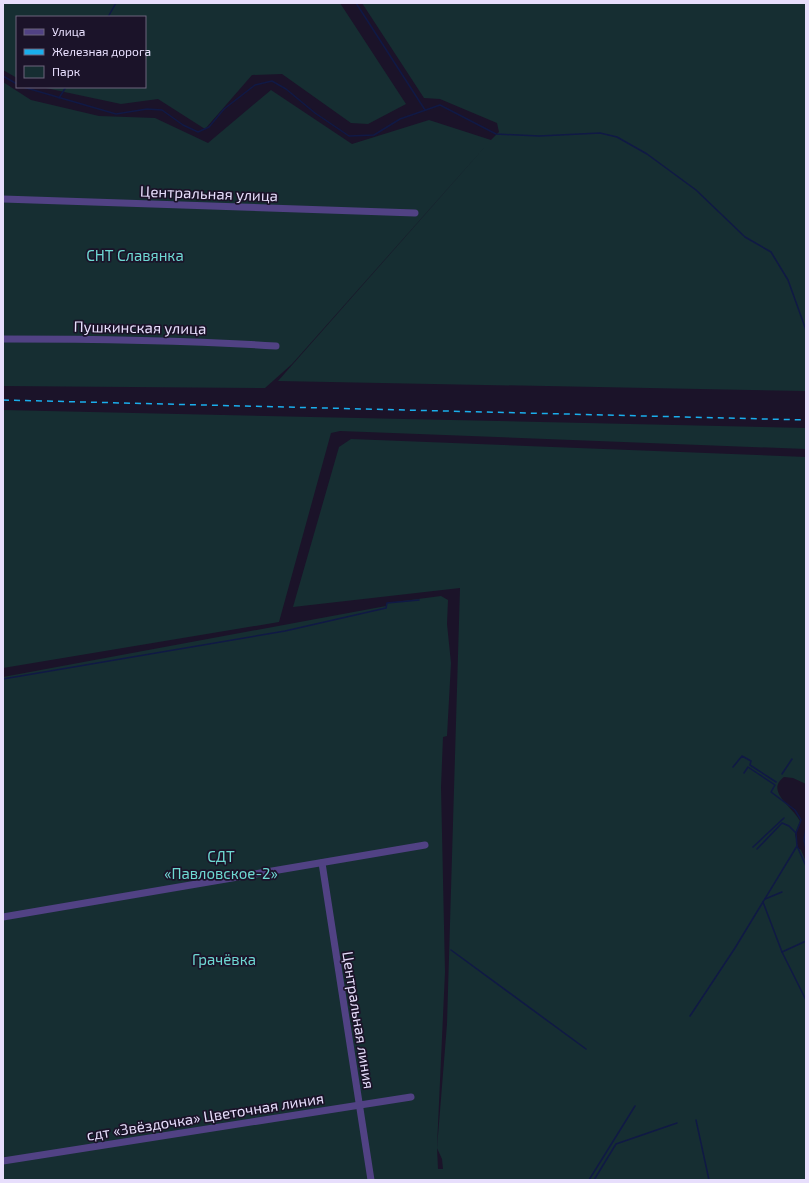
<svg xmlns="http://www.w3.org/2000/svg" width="809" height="1183" font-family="'Exo 2',sans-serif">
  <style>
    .green { fill: #162e32 }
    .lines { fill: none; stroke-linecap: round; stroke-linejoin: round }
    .stream { stroke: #101945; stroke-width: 1.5 }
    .minor { stroke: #514284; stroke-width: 7 }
    .rail { stroke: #1aaeec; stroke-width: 1.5; stroke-dasharray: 6 5; stroke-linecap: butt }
    .labels { text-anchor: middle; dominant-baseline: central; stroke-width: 3.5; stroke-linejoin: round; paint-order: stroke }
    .street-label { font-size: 15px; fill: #e7defc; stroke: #1b1329 }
    .park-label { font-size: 15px; fill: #6ed8d2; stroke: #1b1329 }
  </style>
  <rect width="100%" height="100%" fill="#1b1329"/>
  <!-- green -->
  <g class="green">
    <path d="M3,3h337l66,101 -38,20 -17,-1 -69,-49 -30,1 -47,54 -47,-30 -37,5 -80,-17h104v-70h-128v61l-14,-8z"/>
    <path d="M362,3h444v388l-528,-10 212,-240 -198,223 -27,24 -262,-2v-304l28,18 68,16 56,2 53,25 63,-53 81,54 77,-24 62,20 8,-8 -2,-9 -57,-24 -16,-1z"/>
    <path d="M3,410l803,18v21l-466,-18 -9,2 -52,189 -276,46z"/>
    <path d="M351,439l455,18v327l-13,-6 -9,-1c-19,14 8,29 16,44l-5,13 3,14 3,2 5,12v318h-803v-503l383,-71 1,-3 54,-7 7,4 -1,24 4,39 -4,73 -4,1 -2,50 4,185 -8,175 1,22h5l-1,-10 -5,-11 10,-124 13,-436 -167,19 46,-160z"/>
  </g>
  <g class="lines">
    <!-- stream -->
    <g class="stream">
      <path d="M356,3l69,107"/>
      <path d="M108,17l8,-14"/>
      <path d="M3,76l14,8"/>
      <path d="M23,87l93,27 31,-5 15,1 21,15 15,7 11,-5 15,-18 31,-24 17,-4 14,8 29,24 34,23 25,-1 26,-16 40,-14 56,29 43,2 61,-3 17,4 30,17 49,36 49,47 26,15 17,28 18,50"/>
      <path d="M59,98l7,-11"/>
      <path d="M3,679l282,-48 101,-23 1,-5 32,-3"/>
      <path d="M733,767l9,-11 9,5 -1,4 26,17"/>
      <path d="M782,774l10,-15"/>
      <path d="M806,828l-2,12 2,9"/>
      <path d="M797,846l9,20"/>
      <path d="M753,847l31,-29"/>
      <path d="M757,849l25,-26 7,3 7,7"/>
      <path d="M765,899l17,-7"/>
      <path d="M763,902l19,50 24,48"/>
      <path d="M451,950l135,99"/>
      <path d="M782,952l24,-11"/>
      <path d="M690,1016l45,-68 62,-102 -1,-13 5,-13 -6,-10 -24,-18 4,-7 -27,-18 -4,6"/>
      <path d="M696,1120l13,60"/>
      <path d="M589,1180l46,-74"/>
      <path d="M594,1180l22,-36 61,-21"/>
    </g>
    <!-- minor -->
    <g class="minor">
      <path d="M3,199l412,14"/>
      <path d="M3,339c91,0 182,1 273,7"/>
      <path d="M322,863l49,317"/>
      <path d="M3,917l422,-72"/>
      <path d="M3,1161l408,-64"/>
    </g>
    <!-- rail -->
    <path class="rail" d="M3,400l803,20"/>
  </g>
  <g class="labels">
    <!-- street labels -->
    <g class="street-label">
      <text transform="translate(209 193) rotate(2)">Центральная улица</text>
      <text transform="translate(140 327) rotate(1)">Пушкинская улица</text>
      <text transform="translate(359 1020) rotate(81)">Центральная линия</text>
      <text transform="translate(205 1116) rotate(-9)">сдт «Звёздочка» Цветочная линия</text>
    </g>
    <!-- park labels -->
    <g class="park-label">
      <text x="135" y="255">СНТ Славянка</text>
      <text x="221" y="856">СДТ<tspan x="221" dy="17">«Павловское-2»</tspan></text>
      <text x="224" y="959">Грачёвка</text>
    </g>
  </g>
  <!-- border -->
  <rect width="809" height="1183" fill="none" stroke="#e7defc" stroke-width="8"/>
  <!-- legend -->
  <rect x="16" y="16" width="130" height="72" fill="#1b1329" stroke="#6d647d"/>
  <rect x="24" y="29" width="20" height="6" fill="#514284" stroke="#6d647d"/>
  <text x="52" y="36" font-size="12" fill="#e7defc">Улица</text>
  <rect x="24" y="49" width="20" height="6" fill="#1aaeec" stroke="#6d647d"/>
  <text x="52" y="56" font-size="12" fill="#e7defc">Железная дорога</text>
  <rect x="24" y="66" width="20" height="12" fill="#162e32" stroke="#6d647d"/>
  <text x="52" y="76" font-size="12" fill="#e7defc">Парк</text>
</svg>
